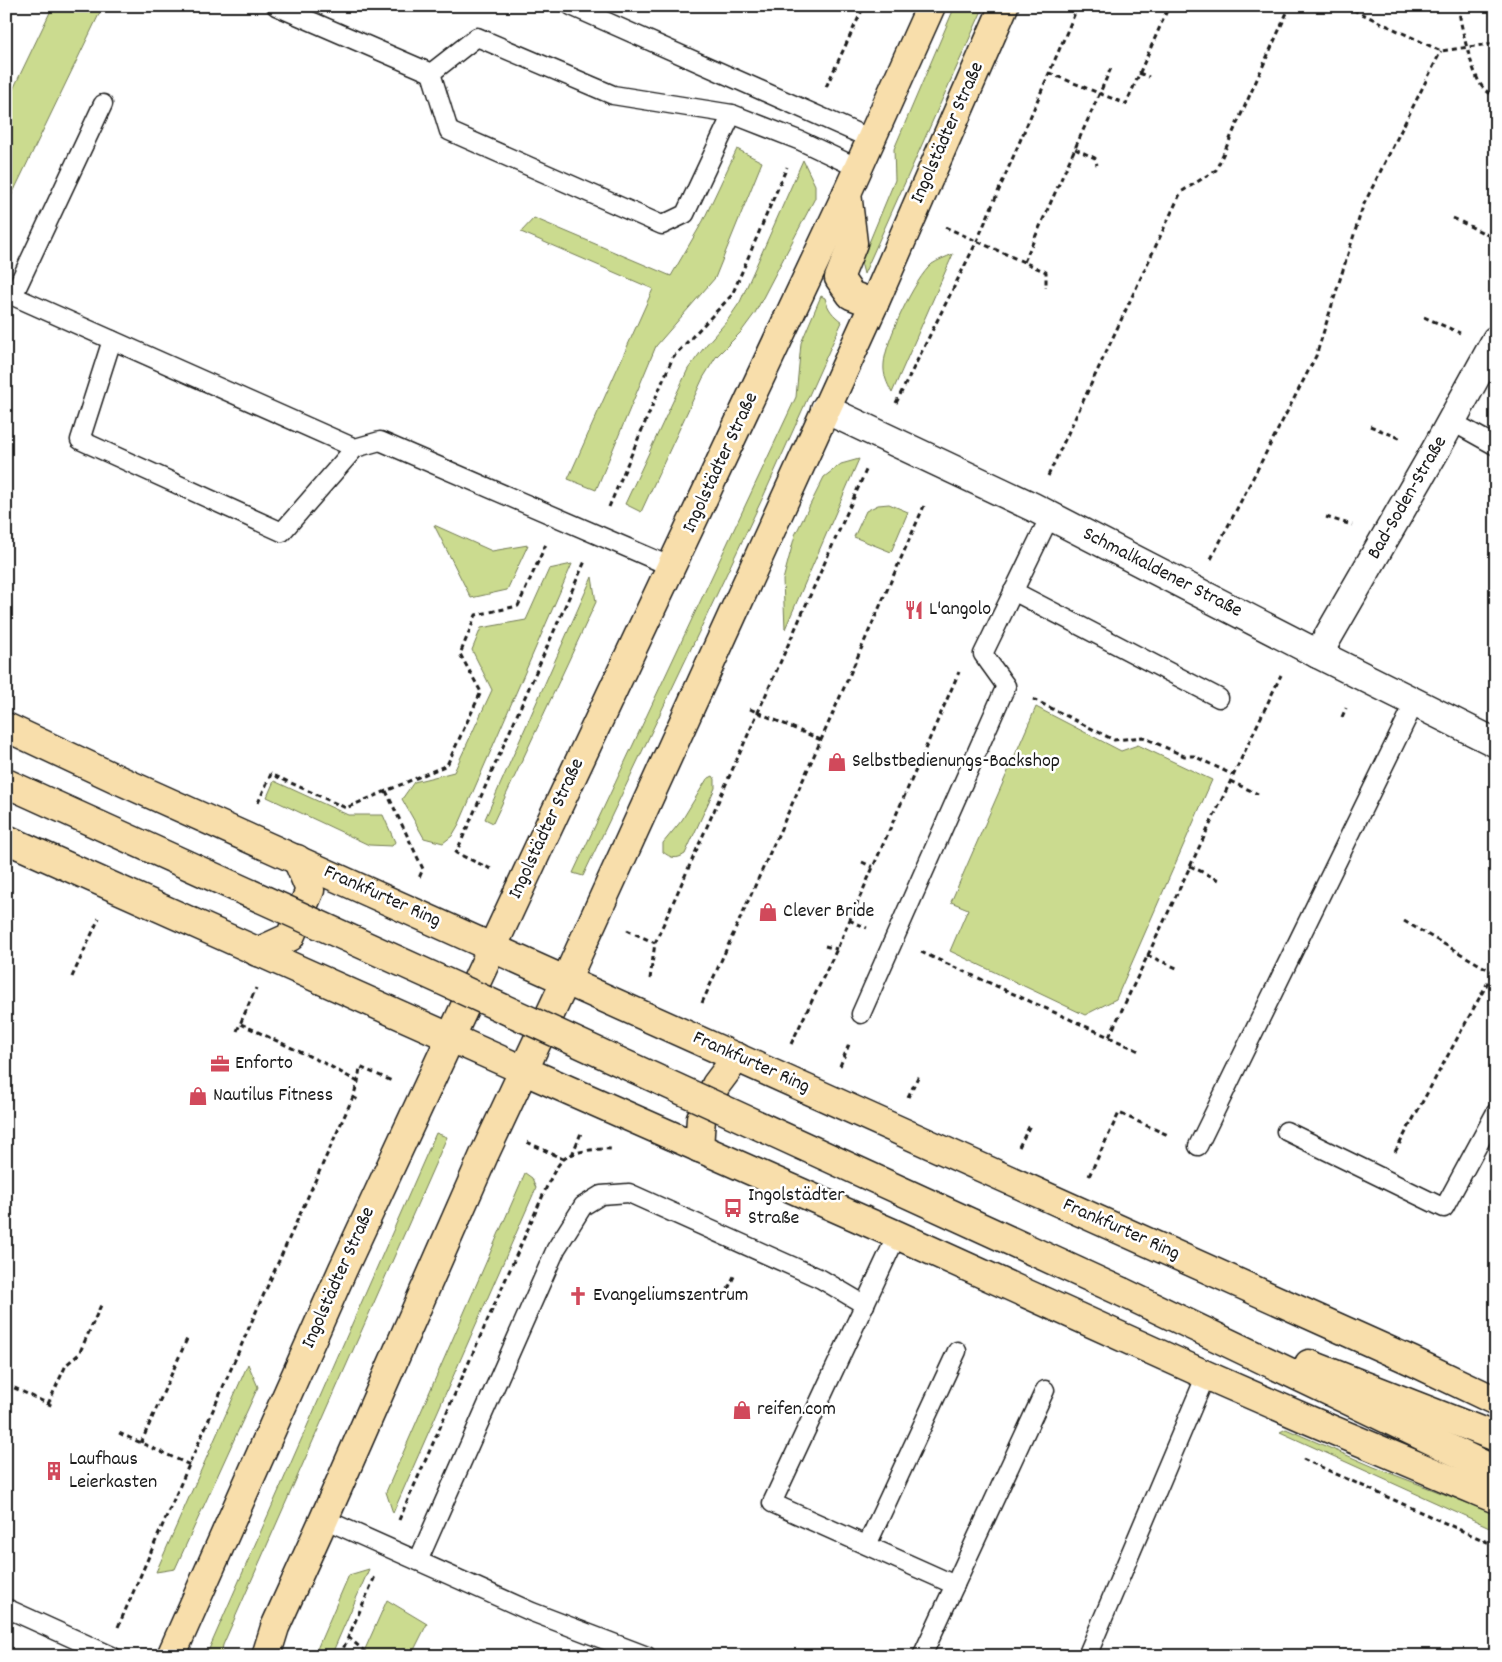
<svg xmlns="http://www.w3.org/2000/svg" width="1502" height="1662" font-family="Dekko,sans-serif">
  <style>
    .green { fill: #cbdb8f; stroke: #747c56 }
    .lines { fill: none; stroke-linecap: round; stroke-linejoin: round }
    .lane-casing { stroke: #1c1c1c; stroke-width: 21 }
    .street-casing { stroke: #1c1c1c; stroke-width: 31 }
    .primary-casing { stroke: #1c1c1c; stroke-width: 31 }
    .path { stroke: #1c1c1c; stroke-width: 3; stroke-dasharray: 5 4; stroke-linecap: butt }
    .lane { stroke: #fff; stroke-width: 18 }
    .street { stroke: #fff; stroke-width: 28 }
    .primary { stroke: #f8deab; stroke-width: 28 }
    .primary-bridge-casing { stroke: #1c1c1c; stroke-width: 31; stroke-linecap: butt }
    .primary-bridge { stroke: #f8deab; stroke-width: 28 }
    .labels { text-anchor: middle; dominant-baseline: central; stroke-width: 5; stroke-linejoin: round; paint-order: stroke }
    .street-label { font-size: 20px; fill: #1c1c1c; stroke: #fff }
    .poi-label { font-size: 20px; fill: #1c1c1c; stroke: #fff; text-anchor: start }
  </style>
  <rect width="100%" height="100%" fill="#fff"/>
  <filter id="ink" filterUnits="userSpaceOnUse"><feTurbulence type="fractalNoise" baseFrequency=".02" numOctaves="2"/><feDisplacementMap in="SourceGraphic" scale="10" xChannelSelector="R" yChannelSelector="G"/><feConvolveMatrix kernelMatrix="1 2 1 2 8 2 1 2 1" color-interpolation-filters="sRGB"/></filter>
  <g filter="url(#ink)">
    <!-- green -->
    <g class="green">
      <path d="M53,6h50l-97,201v-103z"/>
      <path d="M955,6h29l-120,268 -3,-12 34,-82 -1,-31z"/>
      <path d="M737,149l25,13 -47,116 -59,68 -60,144 -28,-11 85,-190 -132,-57 13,-14 137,58 32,-55z"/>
      <path d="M803,160l12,25v13l-60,115 -14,19 -25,25 -13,21 -62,134 -16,-8 63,-135 18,-24 21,-24 13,-19z"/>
      <path d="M953,254l-61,139c-5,-10 -9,-18 -8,-29 1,-22 31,-86 48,-100 6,-4 14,-7 21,-10z"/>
      <path d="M821,296l4,2c3,12 8,17 17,24l-78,173 -181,381 -10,-3 223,-476 5,-54z"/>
      <path d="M859,459l-74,170 -2,-49 12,-45 29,-58 17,-13z"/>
      <path d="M889,504l19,8 -17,40 -37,-15 12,-26 12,-6z"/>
      <path d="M434,525l58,26 36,-6 -21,45 -36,8z"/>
      <path d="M572,564l-113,260 -7,12 -9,7 -19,-5 -22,-39 12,-17 40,-10 38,-82 -20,-40 9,-22 45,-8 23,-51z"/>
      <path d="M592,577l4,25 -103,221 -8,-4z"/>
      <path d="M1036,707l85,44 17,-6 74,35 -96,219 -31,16 -135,-64 18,-42 -17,-7z"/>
      <path d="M713,776l2,3v9l-30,66c-9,6 -14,4 -22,-2v-9l19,-23 25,-41z"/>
      <path d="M274,781l74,34h35l12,27 -3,4 -23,-1 -102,-48z"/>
      <path d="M436,1133l11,4 -224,508 -2,11h-15z"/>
      <path d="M525,1173l7,5 4,10 -143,325 -7,-21z"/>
      <path d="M248,1364l10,23 -83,182 -19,3z"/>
      <path d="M1286,1429l88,38 122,47v16l-216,-98z"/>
      <path d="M369,1569l-38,87h-17l35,-81z"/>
      <path d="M387,1600l40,24 -16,32h-49z"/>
    </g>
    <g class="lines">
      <!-- lane casing -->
      <g class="lane-casing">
        <g id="lane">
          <path d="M276,6l155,67 46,-36 136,58 119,19 69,27 57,27"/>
          <path d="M571,6l300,133"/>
          <path d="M431,73l18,58 213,94 23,-11 47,-100"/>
          <path d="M103,104l-90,192 342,152 25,-7 292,126"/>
          <path d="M112,340l-32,100 202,92 73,-84"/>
          <path d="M1451,421l45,25"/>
          <path d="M1013,591l206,107"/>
          <path d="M861,1014l145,-328 -23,-32 67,-138"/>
          <path d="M1286,1131l158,77 52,-96"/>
          <path d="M1198,1146l217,-444"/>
          <path d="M897,1235l-125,268 183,82"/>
          <path d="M324,1519l208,93 115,44"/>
          <path d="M867,1545l90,-194"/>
          <path d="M418,1561l138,-312 27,-43 18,-11 28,-2 192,86 44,26"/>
          <path d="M6,1608l106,48"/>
          <path d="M922,1656l123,-266"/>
          <path d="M1087,1656l119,-281"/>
        </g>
      </g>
      <!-- street casing -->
      <g class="street-casing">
        <g id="street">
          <path d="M825,409l208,98 285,147 178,89"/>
          <path d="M1318,654l117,-203 61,-111"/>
        </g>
      </g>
      <!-- primary casing -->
      <g class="primary-casing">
        <g id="primary">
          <path d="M847,193l6,50 -14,35 12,17 23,9"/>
          <path d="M6,727l111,52 1295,582 84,40"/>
          <path d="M6,839l517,231 374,165 309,140 103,45 187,79"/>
          <path d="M257,952l33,-15 20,-47 -13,-31"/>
          <path d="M699,1148l2,-30 15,-33 21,-28"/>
          <path d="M1122,1292l374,179"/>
          <path d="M1309,1364l187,73"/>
          <path d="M171,1656l172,-387 196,-422 308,-654 84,-187"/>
          <path d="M266,1656l9,-29 49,-108 160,-364 82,-175 308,-676 130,-298"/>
        </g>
      </g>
      <!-- path -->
      <g class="path">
        <path d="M1345,6l96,45 55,-8"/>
        <path d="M1459,6c-1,13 14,69 22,79 3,5 10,9 15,13"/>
        <path d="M1049,73l77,31 43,-98"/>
        <path d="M1139,73l10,4"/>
        <path d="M826,87l38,-81"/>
        <path d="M1075,149l20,9 2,7"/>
        <path d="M1453,218l43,21"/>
        <path d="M945,227l101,45v16"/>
        <path d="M1024,262l87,-194"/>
        <path d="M1424,317l36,16"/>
        <path d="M896,403l81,-162 101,-235"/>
        <path d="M1370,426l32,13"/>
        <path d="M1048,476l133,-284 35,-22 74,-164"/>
        <path d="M609,507l64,-150 59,-62 55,-128"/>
        <path d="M1326,517l26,8"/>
        <path d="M1211,559l105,-203 47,-150 78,-155"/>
        <path d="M1033,699l81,41 29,-3 41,19h10l39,19"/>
        <path d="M750,709l71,31"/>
        <path d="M1342,717l4,-9"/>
        <path d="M1230,781l28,13"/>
        <path d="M386,791l37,78 -4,9"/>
        <path d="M258,803l13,-29 75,34 101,-43 34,-73 -21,-38 16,-39 42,-9 28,-62"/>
        <path d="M862,862l11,5"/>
        <path d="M1190,866l29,14"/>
        <path d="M491,869l-35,-16 129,-292"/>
        <path d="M849,920l18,8"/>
        <path d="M1404,921l92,53"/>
        <path d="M627,930l28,13"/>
        <path d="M825,946l12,3"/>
        <path d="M921,952l188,85 172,-362"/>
        <path d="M1147,955l32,14"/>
        <path d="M72,977l27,-59"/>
        <path d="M650,979l5,-36 212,-475"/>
        <path d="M702,1003l119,-263 103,-234"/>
        <path d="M241,1024l87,41 30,17"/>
        <path d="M237,1031l19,-43"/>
        <path d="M1109,1037l32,15"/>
        <path d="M791,1044l46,-95 122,-277"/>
        <path d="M840,1066l10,-24"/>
        <path d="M353,1097l7,4"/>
        <path d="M908,1097l11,-22"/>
        <path d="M527,1142l36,17"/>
        <path d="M1019,1147l11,-22"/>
        <path d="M1395,1152l98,-179"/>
        <path d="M572,1155l9,-22"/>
        <path d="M1089,1176l30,-63 51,23"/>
        <path d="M728,1289l7,-15"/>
        <path d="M1490,1358l6,-9"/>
        <path d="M6,1384l47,22"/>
        <path d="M48,1404l18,-39 13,-11 23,-51"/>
        <path d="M119,1433l71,32"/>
        <path d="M141,1443l46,-104"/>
        <path d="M1303,1459l193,87"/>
        <path d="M399,1520l148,-334c4,-8 10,-22 17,-27 10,-8 34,-11 47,-10"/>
        <path d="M118,1627l141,-322 94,-208 5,-15 2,-15 32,14"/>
        <path d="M348,1637l22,19"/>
        <path d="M340,1656l36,-82"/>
      </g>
      <!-- lane -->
      <use href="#lane" class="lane"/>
      <!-- street -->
      <use href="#street" class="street"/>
      <!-- primary -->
      <use href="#primary" class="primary"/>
      <!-- primary-bridge casing -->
      <g class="primary-bridge-casing">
        <path id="primary-bridge" d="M6,783l435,197 681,312"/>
      </g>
      <!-- primary-bridge -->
      <use href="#primary-bridge" class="primary-bridge"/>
    </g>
  </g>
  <!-- icons -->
  <defs>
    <g id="restaurant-bare" transform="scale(1.5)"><path d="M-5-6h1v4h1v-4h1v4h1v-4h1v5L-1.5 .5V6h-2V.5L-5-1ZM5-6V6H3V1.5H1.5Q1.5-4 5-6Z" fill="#d1495b" stroke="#fff" stroke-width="2.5" paint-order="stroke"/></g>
    <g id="shop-bare" transform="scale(1.5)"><path d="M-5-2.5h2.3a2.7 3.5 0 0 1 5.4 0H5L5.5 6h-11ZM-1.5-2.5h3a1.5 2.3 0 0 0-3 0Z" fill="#d1495b" stroke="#fff" stroke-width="2.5" paint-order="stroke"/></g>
    <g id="office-bare" transform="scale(1.5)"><path d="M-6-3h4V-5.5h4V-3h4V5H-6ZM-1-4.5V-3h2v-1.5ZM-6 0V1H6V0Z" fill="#d1495b" stroke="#fff" stroke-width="2.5" paint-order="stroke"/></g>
    <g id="bus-bare" transform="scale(1.5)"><path d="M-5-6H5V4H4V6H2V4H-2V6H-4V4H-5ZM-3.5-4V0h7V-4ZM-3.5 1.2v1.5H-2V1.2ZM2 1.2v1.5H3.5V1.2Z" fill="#d1495b" stroke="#fff" stroke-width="2.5" paint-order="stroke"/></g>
    <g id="church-bare" transform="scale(1.5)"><path d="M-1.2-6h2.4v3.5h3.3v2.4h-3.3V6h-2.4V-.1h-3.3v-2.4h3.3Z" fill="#d1495b" stroke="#fff" stroke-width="2.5" paint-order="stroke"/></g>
    <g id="building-bare" transform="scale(1.5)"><path d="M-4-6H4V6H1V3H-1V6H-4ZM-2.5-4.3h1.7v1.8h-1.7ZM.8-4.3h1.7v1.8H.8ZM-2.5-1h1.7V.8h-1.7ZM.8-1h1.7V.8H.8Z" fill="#d1495b" stroke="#fff" stroke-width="2.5" paint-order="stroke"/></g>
  </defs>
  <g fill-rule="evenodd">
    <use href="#restaurant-bare" x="914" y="610"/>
    <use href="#shop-bare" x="837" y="762"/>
    <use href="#shop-bare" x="768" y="912"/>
    <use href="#office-bare" x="220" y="1064"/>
    <use href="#shop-bare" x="198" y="1096"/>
    <use href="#bus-bare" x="733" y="1208"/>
    <use href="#church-bare" x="578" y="1296"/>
    <use href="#shop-bare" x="742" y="1410"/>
    <use href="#building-bare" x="54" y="1471"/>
  </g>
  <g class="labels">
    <!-- street labels -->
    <g class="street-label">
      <text transform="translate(948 133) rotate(-66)">Ingolstädter Straße</text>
      <text transform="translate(721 463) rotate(-65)">Ingolstädter Straße</text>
      <text transform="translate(1408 498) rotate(-60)">Bad-Soden-Straße</text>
      <text transform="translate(1162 573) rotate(27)">Schmalkaldener Straße</text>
      <text transform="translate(547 829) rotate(-65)">Ingolstädter Straße</text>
      <text transform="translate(382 897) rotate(24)">Frankfurter Ring</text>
      <text transform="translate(751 1063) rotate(24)">Frankfurter Ring</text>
      <text transform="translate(1121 1230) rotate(24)">Frankfurter Ring</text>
      <text transform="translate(339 1278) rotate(-66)">Ingolstädter Straße</text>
    </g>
    <!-- poi labels -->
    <g class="poi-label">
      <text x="929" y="610">L'angolo</text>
      <text x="852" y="762">Selbstbedienungs-Backshop</text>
      <text x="783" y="912">Clever Bride</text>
      <text x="235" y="1064">Enforto</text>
      <text x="213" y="1096">Nautilus Fitness</text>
      <text x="748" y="1196">Ingolstädter<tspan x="748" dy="23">Straße</tspan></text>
      <text x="593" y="1296">Evangeliumszentrum</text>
      <text x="757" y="1410">reifen.com</text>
      <text x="69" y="1460">Laufhaus<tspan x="69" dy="23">Leierkasten</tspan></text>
    </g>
  </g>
  <!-- margin -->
  <rect width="1502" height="1662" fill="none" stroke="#fff" stroke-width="25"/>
  <rect x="12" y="12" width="1477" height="1637" fill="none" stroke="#1c1c1c" stroke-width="2" filter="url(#ink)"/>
</svg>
